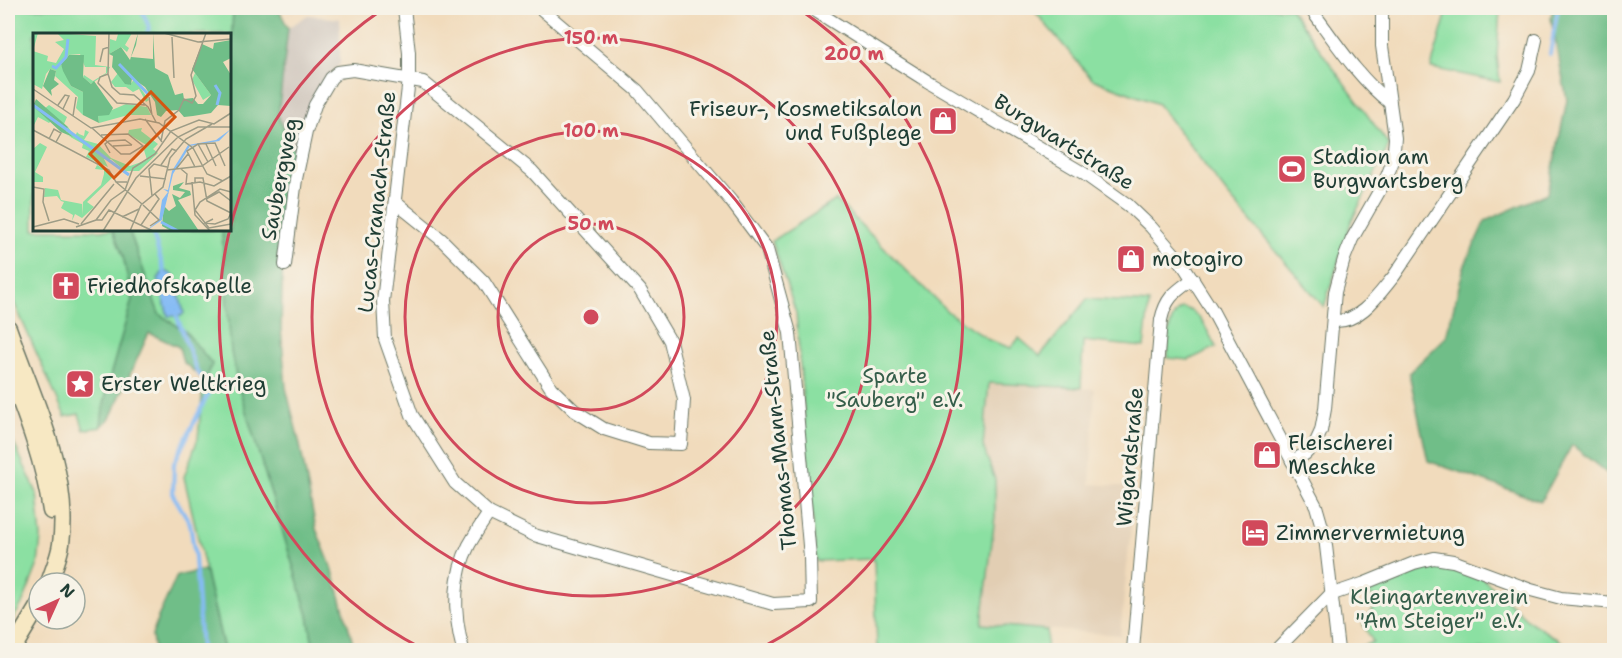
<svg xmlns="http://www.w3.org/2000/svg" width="1622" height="658" font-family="'Shantell Sans',sans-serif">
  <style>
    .built { fill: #e2ceb3 }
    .industrial { fill: #ccc2b9 }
    .green { fill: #8be0a2; stroke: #558e6b; stroke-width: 1.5 }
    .forest { fill: #70be88; stroke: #487e5e; stroke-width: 1.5 }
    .water { fill: #85bbf4; stroke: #527c94; stroke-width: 1.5 }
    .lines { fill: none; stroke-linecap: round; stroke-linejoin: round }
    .stream { stroke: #85bbf4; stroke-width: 4 }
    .minor-casing { stroke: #687464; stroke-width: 14 }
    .secondary-casing { stroke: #687464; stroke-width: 19 }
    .minor { stroke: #fff; stroke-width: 12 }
    .secondary { stroke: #f7e8c3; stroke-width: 16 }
    .ring { fill: none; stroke: #d1495b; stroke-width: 3 }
    .labels { text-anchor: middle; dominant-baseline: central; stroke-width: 6; stroke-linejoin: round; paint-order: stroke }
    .poi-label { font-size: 21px; fill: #1f3d34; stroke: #f7f3e8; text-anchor: start }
    .street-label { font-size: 21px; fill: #1f3d34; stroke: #f7f3e8 }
    .park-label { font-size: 21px; fill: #355e4a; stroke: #f7f3e8 }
    .inset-river { fill: none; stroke: #85bbf4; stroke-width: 3 }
    .inset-road { fill: none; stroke: #9d9c86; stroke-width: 1.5 }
    .view { fill: #d45610; fill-opacity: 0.15; stroke: #d45610; stroke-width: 3 }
    .inset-edge { fill: none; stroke: #1f3d34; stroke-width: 3 }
    .centre { fill: #d1495b; stroke: #f7f3e8; stroke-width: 3 }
    .ring-label { font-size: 18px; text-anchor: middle; font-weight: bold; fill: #d1495b; stroke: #f7f3e8; stroke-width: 6; stroke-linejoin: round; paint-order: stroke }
  </style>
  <rect width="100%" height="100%" fill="#f7f3e8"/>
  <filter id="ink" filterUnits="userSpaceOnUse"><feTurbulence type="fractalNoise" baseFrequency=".0167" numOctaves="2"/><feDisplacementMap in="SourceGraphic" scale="12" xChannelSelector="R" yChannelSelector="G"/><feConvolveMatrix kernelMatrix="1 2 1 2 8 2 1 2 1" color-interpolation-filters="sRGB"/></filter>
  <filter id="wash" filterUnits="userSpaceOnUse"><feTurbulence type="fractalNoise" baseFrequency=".008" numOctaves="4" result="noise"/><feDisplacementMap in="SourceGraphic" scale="24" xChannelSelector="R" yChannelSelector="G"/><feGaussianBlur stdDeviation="1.35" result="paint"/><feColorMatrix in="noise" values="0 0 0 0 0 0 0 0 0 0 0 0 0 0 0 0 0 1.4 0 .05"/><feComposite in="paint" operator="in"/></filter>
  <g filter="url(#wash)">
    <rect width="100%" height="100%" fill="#f1dbbc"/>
    <!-- built -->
    <path class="built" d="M989,383l106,6 -5,95 45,3 -15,148 -138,-11 13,-108v-36l-12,-34z"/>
    <!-- industrial -->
    <path class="industrial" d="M308,15l32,4v45l-14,14 -22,48 -9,26 -17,-36 10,-88z"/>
    <!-- green -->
    <g class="green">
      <path d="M8,8h225l-3,73v-47h-196v196h79l10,26 9,44 -21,73 -8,36 -2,18 -17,3 -5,-16 -14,3 -57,-128z"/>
      <path d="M1032,8h258l99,137 -38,77 -27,85 -97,-113 -69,-90 -66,-25z"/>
      <path d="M1448,8h52l-3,48 3,26 -69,-14z"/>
      <path d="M836,200l112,112 41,28 22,8 8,-10 21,18 47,-57 62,4 -5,44 -61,-6 -2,47 -92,-5 -6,63 12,34v36l-13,108 65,6 -1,20h-169l-3,-91 -58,2 -20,-248 -24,-72z"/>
      <path d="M129,230h94l8,122 7,33 70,230 6,35h-90l-40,-173 14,-39 5,-52 9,-22 -27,-33 -26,-17z"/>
      <path d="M1182,308c18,1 26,25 34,39l-27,13 -21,-2c1,-16 -2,-41 14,-50z"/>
      <path d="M10,435l27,58 4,45 -3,26 -15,38 -15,26v-192z"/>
      <path d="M1445,566l35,10 49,45 45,29h-223l22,-8 -10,-18 15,-23 -7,-6 -6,4 -2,-6 65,-25z"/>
    </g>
    <!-- forest -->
    <g class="forest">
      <path d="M233,8h45l10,20 -10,88 17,36 -12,96 -2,81 5,59 14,57 16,84 17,42 22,79h-41l-6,-35 -70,-230 -7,-33 -9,-118 1,-4h7v-149z"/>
      <path d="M1553,8h61v471l-42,-34 -31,56 -113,-40 -19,-88 37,-36 18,-70 21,-46 63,-28 19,-93 -16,-82z"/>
      <path d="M113,230h16l30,84 26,17 27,33 -9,22 -2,-9 -18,-15 -4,-15 -30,-14 -39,85 -9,9 2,-18 8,-36 21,-73 -9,-44z"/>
      <path d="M205,570l19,80h-70l-2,-14 6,-19 19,-41z"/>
    </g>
    <!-- water -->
    <path class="water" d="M168,272l6,4 10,37 -3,3h-13l-10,-37 4,-6z"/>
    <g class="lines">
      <!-- stream -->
      <g class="stream">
        <path d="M141,8l8,19 -2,7"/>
        <path d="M1550,54l8,-46"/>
        <path d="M152,230l14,48"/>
        <path d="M176,314l21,58 10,10 2,10 -35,71 -1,32 17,28 5,34 6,93"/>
      </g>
    </g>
  </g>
  <g filter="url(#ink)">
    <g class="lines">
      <!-- minor casing -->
      <g class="minor-casing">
        <g id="minor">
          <path d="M404,8l5,45v26l-26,222 2,38 27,76 43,68 34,30 45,22 239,69 38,-2 -1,-45 -20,-224 -23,-84 -36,-48 -94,-111 -97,-82"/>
          <path d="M811,8l116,73 156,92 45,32 23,22 31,36 30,47 104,196 9,31 13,113"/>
          <path d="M1310,8c24,32 48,70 80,95"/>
          <path d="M285,265l11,-86 10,-47 9,-27 16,-27 7,-6 15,-2 70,12 109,89 108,119 30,51 14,59 -3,44 -32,-1 -45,-14 -29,-18 -24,-23 -67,-106 -42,-42 -47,-38"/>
          <path d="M1334,321c26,2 45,-27 60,-45l120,-177 15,-28 7,-31"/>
          <path d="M1292,461l13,-7 10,-10 6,-13 4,-22 10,-117 9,-33 8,-20 33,-58 8,-20 2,-23 -13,-92v-38"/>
          <path d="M1330,595l35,-12 49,-20 20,-5 19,3 78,29 30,8 53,5"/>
          <path d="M463,650c-9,-34 -11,-72 6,-105 6,-11 13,-22 20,-32"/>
          <path d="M1133,650l28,-330c5,-23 14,-28 32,-41"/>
          <path d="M1276,650l54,-55"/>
        </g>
      </g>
      <!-- secondary casing -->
      <g class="secondary-casing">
        <g id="secondary">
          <path d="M8,328c23,66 63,144 53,216 -2,14 -8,26 -12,39"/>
          <path d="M8,368c18,47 36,93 43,143"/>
          <path d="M12,650l27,-45"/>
        </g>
      </g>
      <!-- minor -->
      <use href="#minor" class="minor"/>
      <!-- secondary -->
      <use href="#secondary" class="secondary"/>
    </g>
  </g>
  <!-- distance rings -->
  <g class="ring">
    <circle cx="591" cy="317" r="93"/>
    <circle cx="591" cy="317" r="186"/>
    <circle cx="591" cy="317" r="279"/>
    <path d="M425 650A372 372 0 0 1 383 9M799 9A372 372 0 0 1 757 650"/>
  </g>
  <!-- icons -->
  <defs>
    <g id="shop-square" transform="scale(1.5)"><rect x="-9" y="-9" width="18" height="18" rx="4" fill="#d1495b" stroke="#f7f3e8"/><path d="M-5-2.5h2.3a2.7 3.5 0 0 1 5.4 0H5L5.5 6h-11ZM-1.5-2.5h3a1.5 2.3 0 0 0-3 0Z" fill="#fff"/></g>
    <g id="stadium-square" transform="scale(1.5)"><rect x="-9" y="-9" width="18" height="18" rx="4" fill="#d1495b" stroke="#f7f3e8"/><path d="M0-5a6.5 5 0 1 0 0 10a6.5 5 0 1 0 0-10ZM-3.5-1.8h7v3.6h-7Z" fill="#fff"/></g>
    <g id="church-square" transform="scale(1.5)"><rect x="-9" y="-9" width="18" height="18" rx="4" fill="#d1495b" stroke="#f7f3e8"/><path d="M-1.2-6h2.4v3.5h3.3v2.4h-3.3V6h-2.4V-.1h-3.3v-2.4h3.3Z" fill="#fff"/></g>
    <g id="sight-square" transform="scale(1.5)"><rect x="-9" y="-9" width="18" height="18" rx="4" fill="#d1495b" stroke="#f7f3e8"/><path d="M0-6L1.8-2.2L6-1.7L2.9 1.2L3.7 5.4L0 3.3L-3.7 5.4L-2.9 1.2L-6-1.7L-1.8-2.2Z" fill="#fff"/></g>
    <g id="hotel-square" transform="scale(1.5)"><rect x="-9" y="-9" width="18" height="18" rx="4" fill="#d1495b" stroke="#f7f3e8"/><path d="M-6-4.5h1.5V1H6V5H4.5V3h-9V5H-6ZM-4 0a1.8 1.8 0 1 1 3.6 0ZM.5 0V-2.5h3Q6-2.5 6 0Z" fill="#fff"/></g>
  </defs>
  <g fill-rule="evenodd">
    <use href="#shop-square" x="943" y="121"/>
    <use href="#stadium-square" x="1292" y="169"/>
    <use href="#shop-square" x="1131" y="259"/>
    <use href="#church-square" x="66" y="286"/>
    <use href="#sight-square" x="80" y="384"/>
    <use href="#shop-square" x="1267" y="455"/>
    <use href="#hotel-square" x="1255" y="533"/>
  </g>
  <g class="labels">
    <!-- poi labels -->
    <g class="poi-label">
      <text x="922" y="109" text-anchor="end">Friseur-, Kosmetiksalon<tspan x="922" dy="24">und Fußplege</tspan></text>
      <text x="1313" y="157">Stadion am<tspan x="1313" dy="24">Burgwartsberg</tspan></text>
      <text x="1152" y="259">motogiro</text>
      <text x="87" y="286">Friedhofskapelle</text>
      <text x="101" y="384">Erster Weltkrieg</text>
      <text x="1288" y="443">Fleischerei<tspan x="1288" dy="24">Meschke</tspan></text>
      <text x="1276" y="533">Zimmervermietung</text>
    </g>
    <!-- street labels -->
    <g class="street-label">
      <text transform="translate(1064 142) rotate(32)">Burgwartstraße</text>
      <text transform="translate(280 179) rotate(-79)">Saubergweg</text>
      <text transform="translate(377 202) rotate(-84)">Lucas-Cranach-Straße</text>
      <text transform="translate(778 440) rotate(-96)">Thomas-Mann-Straße</text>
      <text transform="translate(1130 457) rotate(-85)">Wigardstraße</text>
    </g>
    <!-- park labels -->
    <g class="park-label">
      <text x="895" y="376">Sparte<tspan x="895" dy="24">"Sauberg" e.V.</tspan></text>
      <text x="1439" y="597">Kleingartenverein<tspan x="1439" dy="24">"Am Steiger" e.V.</tspan></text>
    </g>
  </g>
  <!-- overview -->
  <g transform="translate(33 33)">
    <rect width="198" height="198" fill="#f1dbbc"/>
    <path d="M2,0h3l-5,18 15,5 -1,5 9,2 8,-14 -9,-7 9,-2 -7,-7 39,3 -1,29 15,2 -3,6 -16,11 -8,-7 1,-2 9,6 13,-8v-6h-21l-5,-13 -11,1 -8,9 10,22 12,6v23l-7,-7 2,-11 -23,-21 1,-5 -6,-2 -4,5 -4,15 -9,-5v-45zM99,0l-7,12 4,3 -2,4 -6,-5 -12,7 1,-15 6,2 2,-7zM85,40l12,12 4,-6 15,21 -3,2 -7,-13 -6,3 -7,-5h-11l-4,-5zM162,40l16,22 -8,5 -11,-20zM93,71l21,3 4,8h-23l-29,8 -1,-7zM16,72l18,12 -3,7 -5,-4 5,10 -11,-11 -4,4 -11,-6 -5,10v-21l18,13 -7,-10zM111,89l-3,9 17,13 -5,5 5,4 -19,18h-14l-14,-12h-7l4,8 -22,-10 3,-6 -7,-3 1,-4 -18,-10 6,3 -5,-6 2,-4 7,10 2,-5 2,2 5,2 1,-6 4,2 -5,8 14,4 13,14 19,8 17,-6 -3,-10 4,-4 -20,-12 1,-4 13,-2zM7,110l7,4 -12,25 8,5v5h-10v-33zM64,132l12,6 4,6 -26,25 7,5 -12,11 -7,-4 -3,7 1,-6 -12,-7 3,-6 -3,-1 -4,-5 -13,1 1,-9 13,2 3,10 21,4v11l1,-13 18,-17 3,-11v-4l-9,-1z" fill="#8be0a2"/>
    <path d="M105,0l-2,12 -5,12 22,2v-26l2,35 13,7 7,20 8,-2 1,6 9,-1 5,6h5l8,-9 -19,-26 10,-25 11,5 1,-6 17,-3v18l-8,4 8,13v31l-13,-1 -7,8 -18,3 -9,1 -6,-7 -12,1 -5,6 -4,-2 -2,-13 -10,-15 -13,-9 -1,7 -6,-1 -13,-17 1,-11 -4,-2 12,-7 9,13zM36,22h15l-1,22 8,7 3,-3 19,27 -4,7 -11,1 1,7 -16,-8v-23l-12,-6 -8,-15 -2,-7zM17,36l6,2 -2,9 5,4 -8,6 1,6 -9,-10zM3,66l32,28 -2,4 7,6 -12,-5 -28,-26zM151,149l-5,6 11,3 1,4 -13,5 21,31h-28l-9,-5 2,-22 6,-16 -6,18 5,5 7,-5 -4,-12 8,4 5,-6 -12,-2v-4z" fill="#70be88"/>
    <path d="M198,96l-12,12 -29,5 -17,28 -11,46 -16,11 13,-11 3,-20 6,-8 -5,-3 5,1 4,-19 16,-26 28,-5z" fill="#85bbf4"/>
    <path class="inset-river" d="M86,31l30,31M19,33l4,2 10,-11 2,-18M182,52l5,8 -3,12M0,72l96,70M128,189l17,9"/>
    <path class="inset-road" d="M76,0l-1,41 4,13 8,7 14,1 14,12 8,15M131,0l34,9 33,-3M139,4l2,41M67,29l3,-13 6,-2M75,41l-8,3 -2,6 19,20 28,2M0,56l58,39 49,-9 19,4 34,25 14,26 16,7M116,64l3,18M25,72l7,-10 4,1 -6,13M40,83l3,-19M112,86l17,23M59,95l29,26h9l13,-8 -15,-12 -27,1M0,97l76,40 7,12h11M16,106l5,-10 7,4 -5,9M128,108l4,-20 14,-11 5,-11 8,4 4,-7 -5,-21 15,-42M165,111l10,18M173,111l10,22M80,113l19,-1M77,120l-5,-9 4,-3 16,-1 7,5M128,132l11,-16 5,2M162,134l-8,-16 11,-7 17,-1 10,23M143,136l12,-15M148,136l6,5 -1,10 14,-2 14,4 17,-10M134,137l35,-4 27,-19M107,143l26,3M83,149l26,22M159,149l3,33 15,16M162,149v-4h8l4,23 24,12M0,154l11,2 -1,13 6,19M198,159l-11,-3 -20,13 -5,8 14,18 22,-4M119,163l-3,-27 5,-5 13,3M173,166l13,-7 12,9M110,172l16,15 -9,6M89,184l17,-8M180,186l-8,4 10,1 13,-5 3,-6M63,187h6l7,-10 44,21M48,191l33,-40M108,192l18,-26 -4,-5M0,194l31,-8 15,5M43,194l20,-7 15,-20 14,-10 8,-22 22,-14 16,-23 28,-11 15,4 17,-11M70,198l33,-53 42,-41 20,-10h33M97,198l11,-26 22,-18 7,-29 16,-19 26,-15"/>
    <path class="view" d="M118,59l24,25 -61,61 -24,-24z"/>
    <rect width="198" height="198" class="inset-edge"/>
  </g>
  <circle cx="591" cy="317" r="9" class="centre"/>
  <g class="ring-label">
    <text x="591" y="44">150 m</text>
    <text x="854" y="60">200 m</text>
    <text x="591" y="137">100 m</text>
    <text x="591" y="230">50 m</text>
  </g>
  <!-- margin -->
  <rect width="1622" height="658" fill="none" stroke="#f7f3e8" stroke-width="30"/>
  <!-- north arrow -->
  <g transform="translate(57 601) rotate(45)"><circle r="28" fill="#f7f3e8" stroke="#a1aaa0" stroke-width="1.5"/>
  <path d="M0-4.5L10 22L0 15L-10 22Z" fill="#d1495b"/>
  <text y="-9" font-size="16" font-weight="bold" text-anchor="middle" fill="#1f3d34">N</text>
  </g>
</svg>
